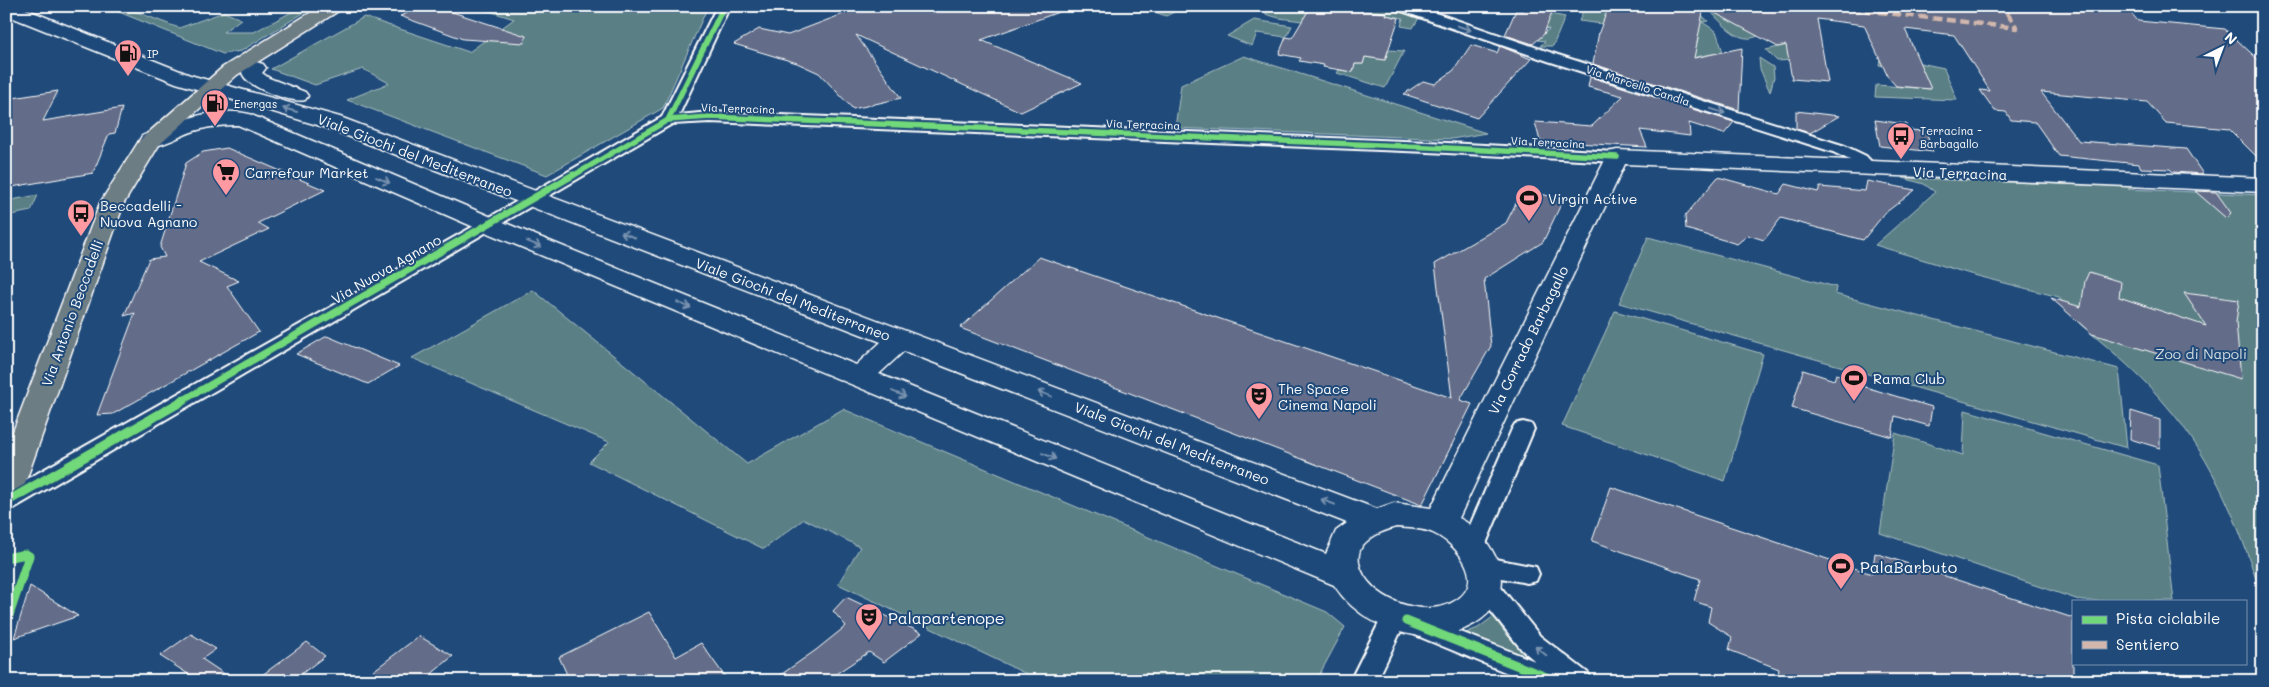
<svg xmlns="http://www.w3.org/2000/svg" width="2269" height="687" font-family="Mali,sans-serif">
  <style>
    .green { fill: #5a8086; stroke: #acc0c2 }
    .building { fill: #646c88; stroke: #fff }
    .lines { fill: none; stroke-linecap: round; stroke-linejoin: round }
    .street-casing { stroke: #fff; stroke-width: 4 }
    .secondary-casing { stroke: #fff; stroke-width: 3 }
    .primary-casing { stroke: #fff; stroke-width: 3 }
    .street { fill: #1f4a7a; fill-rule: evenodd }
    .secondary { fill: #1f4a7a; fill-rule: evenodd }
    .primary { fill: #6d7d84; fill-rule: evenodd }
    .quiet { stroke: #d1b7ad; stroke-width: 4.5; stroke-dasharray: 9 4.5; stroke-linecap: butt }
    .cycleway-far2-casing { stroke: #1f4a7a; stroke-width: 8 }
    .cycleway-far1-casing { stroke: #1f4a7a; stroke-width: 10 }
    .cycleway-casing { stroke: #1f4a7a; stroke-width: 12 }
    .cycleway-far2 { stroke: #71d979; stroke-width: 5.5 }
    .cycleway-far1 { stroke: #71d979; stroke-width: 7 }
    .cycleway { stroke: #71d979; stroke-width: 9 }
    .oneway { stroke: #7992af }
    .labels { text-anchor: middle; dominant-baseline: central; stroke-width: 4; stroke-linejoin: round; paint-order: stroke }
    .far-poi-label { font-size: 11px; fill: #fff; stroke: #1f4a7a; text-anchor: start }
    .far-street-label { font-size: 11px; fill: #fff; stroke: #1f4a7a }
    .street-label { font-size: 14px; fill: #fff; stroke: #1f4a7a }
    .poi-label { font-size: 14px; fill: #fff; stroke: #1f4a7a; text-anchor: start }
    .park-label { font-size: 14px; fill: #d6dfe1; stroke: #1f4a7a }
    .near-poi-label { font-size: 16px; fill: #fff; stroke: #1f4a7a; text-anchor: start }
  </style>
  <rect width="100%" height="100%" fill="#1f4a7a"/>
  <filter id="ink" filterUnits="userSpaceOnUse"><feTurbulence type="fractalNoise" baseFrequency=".02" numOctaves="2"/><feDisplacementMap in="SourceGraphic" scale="10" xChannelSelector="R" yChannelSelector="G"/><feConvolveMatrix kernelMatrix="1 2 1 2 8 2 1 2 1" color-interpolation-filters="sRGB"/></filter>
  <g filter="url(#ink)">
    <!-- green -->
    <g class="green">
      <path d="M104,6h17l58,22 45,-16 17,7 -18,13h31l49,-26h12l-74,45 -18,3z"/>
      <path d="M473,6h235l-45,102 -116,67 -200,-75 42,-17 -26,-14 -48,16 -44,-16 93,-52 105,35 45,-33z"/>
      <path d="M1138,6h48l-20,10z"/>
      <path d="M1275,6h45l-11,4 -7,11 -23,-3 -14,-4z"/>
      <path d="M1352,6h25l43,10 -7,12 -12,-2 2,-8 -17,-3v-2l-42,-2z"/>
      <path d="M1585,6l111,4 12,11 -6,1 14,9 7,21 -27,5 10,21 -64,-49 -63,-8z"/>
      <path d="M1710,11h16l32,25c-19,9 -35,-12 -48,-25z"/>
      <path d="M1551,14l14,3 -12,29h-13l5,-5 -7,-1 11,-11 -12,-2 7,-12 6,1z"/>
      <path d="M1254,20l38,6 -6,11 -29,-4 -5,13 -25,-10z"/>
      <path d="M1787,45l6,15 -16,1 -11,-11z"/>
      <path d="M1389,50l15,1 -19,37 -48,-15 2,-3 14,2 2,-8h8l2,-7 20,3z"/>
      <path d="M1244,56l242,77 -34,6 -277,-11 6,-43z"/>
      <path d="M1759,58l14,9 1,10 -4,15 -10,-23z"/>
      <path d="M1880,59l40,4 24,5 13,32 -82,-3 1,-12 54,4 -8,-18 -43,-6z"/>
      <path d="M1903,178l234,9 -9,2 135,6v408c-20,-70 -49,-144 -98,-199 -15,-18 -33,-35 -51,-51 -19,-18 -43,-32 -55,-56l-89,-23 -95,-29 60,-53 -11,-8z"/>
      <path d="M38,195l-7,16 -25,5v-15z"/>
      <path d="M1648,237l188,50 -1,7 284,75 8,79 -508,-145z"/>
      <path d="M533,290l214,174 96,-55 484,203 18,15 -29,54h-275l-203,-97 22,-37 -56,-28 -40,30 -175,-87 20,-20 -197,-84z"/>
      <path d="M1615,311l148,43 -38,127 -163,-55z"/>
      <path d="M1965,410l193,55 16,136h-92l-202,-68 15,-100 68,22z"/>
      <path d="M1494,616l11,17 36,36 -83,-33 20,-8z"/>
    </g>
    <!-- building -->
    <g class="building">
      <path d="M425,6h9l92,30 -2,7 -61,-4 -63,-23z"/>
      <path d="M864,6h203v3l-86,31 101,43 -61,29 -165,-77 45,63 -48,11 -34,-36 -22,-10 -63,-19 25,-15 29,6z"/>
      <path d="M1311,6h41l-1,3 36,4 -1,2 13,3 -14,42 -20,-3 -2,7h-8l-2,8 -30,-5 1,-2 -25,-4 2,-3 -22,-4 7,-17 6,1z"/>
      <path d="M1524,6h30l-10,28 -11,10 -28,-9 11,-25 7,1z"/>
      <path d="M1609,6h206l1,5v-5h309l13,15 87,8 38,35v99l-34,-34 -63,-6 -19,-21 -106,-10 38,49 107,8 17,25 -30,-2 -3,-3 -29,-1 -2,-4 -80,-8 -24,-34 -24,-2 -5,-8 -11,-1 -15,-21 10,1 -36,-56 -49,-6 26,60 -35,-3 -8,-9 -24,-52 -47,-6 11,63 -36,-3 -6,-34 -8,2 -74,-40 -10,51 48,-10 -3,62 -146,-46 6,-32z"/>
      <path d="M1471,45l26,8 3,-7 31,13 -54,59 -73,-24 19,-13 12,3 19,-14z"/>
      <path d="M1590,77l144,45 -10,12 -35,-11 1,13 -50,-6 7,17 -107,-6 -5,-19 57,4 31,-30 -35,-9z"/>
      <path d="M58,91l-15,30 79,-13 -7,25 -6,1 -16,39 -87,15v-89z"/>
      <path d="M1796,111l43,5 -29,17 -14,-4z"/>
      <path d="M1875,120l31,4v6l20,1 7,21 -53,-6z"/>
      <path d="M227,148l98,42 -67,33 11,6 -70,33 40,19 -12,5 32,46 -146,82 -16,1 38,-102 -11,3 25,-57 16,-2 -5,-10 26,-84 17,-11z"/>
      <path d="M1718,177l61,17 7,-10 32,8 2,-5 45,4 2,-10 48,9 -30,23 -22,27 -82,-22 -17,22 -16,-5 -11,9 -51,-15 -1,-13z"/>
      <path d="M2195,191l21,1 15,21 -5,5z"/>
      <path d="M1534,192l29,8 -20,42 -59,37 7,67 -31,54 12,4 -50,101 -462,-177 79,-71 413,141 -17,-134 71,-41 11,-22z"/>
      <path d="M2089,272l32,10 -2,15 87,29 -22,-33 55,7 -3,22 5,57 -149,-45 -41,-36 30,9 4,-26z"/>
      <path d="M327,336l72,30 -31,18 -72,-30z"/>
      <path d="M1803,370l31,10 2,-6 26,7v5l70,21 -3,19 -34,-10 -3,21 -100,-29z"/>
      <path d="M2131,411l29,9v28l-30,-9z"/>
      <path d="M1611,487l261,87 3,-21 198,65v63h-296l2,-12 -50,-19 3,-13 -24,-15 3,-15 -17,-6 6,-22 -108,-38z"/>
      <path d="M30,586l48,30 -64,22z"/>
      <path d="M846,597l76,36 -38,29 -15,-10 -44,29h-53l44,-31 30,-24 -13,-15z"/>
      <path d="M649,612l27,45 25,-14 27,38h-158l-11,-24z"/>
      <path d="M191,634l25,15 -14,10 33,22h-36l-39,-25z"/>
      <path d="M419,636l34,20 -30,25h-63z"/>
      <path d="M307,642l18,14 -33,25h-38z"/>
    </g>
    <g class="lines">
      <!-- street casing -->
      <g class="street-casing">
        <g id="street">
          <path d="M717,6h13l-51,109 31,-3 718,30 189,10 6,2 2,3 -2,3 -6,2 -189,-10 -718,-30 -38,2 -658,384 -8,2v-19l477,-270 179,-104z"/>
          <path d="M1395,6h20l143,49 287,91 21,10 12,13 -2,3h-12l-10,-10 -21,-10 -285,-91 -152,-52z"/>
          <path d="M1523,422l8,2 3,5 -49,117 -3,6 -9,3 -9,-3 -3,-6 51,-117 3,-5z"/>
          <path d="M1485,557l51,10 3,7 -3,7 -9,2 -51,-10 -3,-7 3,-7z"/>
          <path d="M1486,577l9,3 45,56 48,37 4,8h-65l-119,-49 -4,-7 4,-7 9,-3 118,46 -13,-11 -45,-56 -3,-7 3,-7z"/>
          <path d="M1394,608l9,3 4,7 -30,63h-27l35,-70z"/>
        </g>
      </g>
      <!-- secondary casing -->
      <g class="secondary-casing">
        <g id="secondary">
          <path d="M6,6h12l172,69 150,42 1037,392 17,-6 37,5 178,-356 8,-2 646,28v14l-638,-28 -166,354c16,8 28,22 36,38 25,47 -23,81 -68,80 -37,-1 -73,-20 -93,-51l-837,-348 -259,-112c-13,0 -27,1 -40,5 -17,4 -38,20 -56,16l-3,-5 3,-5c31,-14 72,-30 107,-22l266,113 341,138 25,-23 -557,-215 -148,-44 -170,-68zM904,351l443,172 -11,8 -10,23 -447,-180zM1396,527c12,1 26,1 37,6 26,12 55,50 20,69 -30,17 -86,-3 -94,-39 -1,-6 0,-13 4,-18 9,-10 20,-14 33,-18z"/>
          <path d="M256,62l7,2 3,4 -4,5 7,5 36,14 3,4 -3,4c-13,4 -63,-14 -63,-29l7,-7z"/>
        </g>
      </g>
      <!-- primary casing -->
      <g class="primary-casing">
        <path id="primary" d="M321,6h22l-3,4 -103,65 -78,70 -35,58 -102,289 -5,8 -11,3v-53l94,-247 39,-62 84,-74z"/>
      </g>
      <!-- street -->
      <use href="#street" class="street"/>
      <!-- secondary -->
      <use href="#secondary" class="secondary"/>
      <!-- primary -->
      <use href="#primary" class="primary"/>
      <!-- quiet -->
      <path class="quiet" d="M1852,9l165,19 -15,-22"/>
      <!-- cycleway-far2 casing -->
      <g class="cycleway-far2-casing">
        <g id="cycleway-far2">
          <path d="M668,120l42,-3 718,30 189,10"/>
          <path d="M571,177l97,-57 56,-114"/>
        </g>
      </g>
      <!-- cycleway-far1 casing -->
      <g class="cycleway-far1-casing">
        <path id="cycleway-far1" d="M182,401l391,-226"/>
      </g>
      <!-- cycleway casing -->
      <g class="cycleway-casing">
        <g id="cycleway">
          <path d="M6,502l178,-102"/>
          <path d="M6,558l20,-4 3,2 -23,68"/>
          <path d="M1406,621l150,60"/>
        </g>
      </g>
      <!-- cycleway-far2 -->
      <use href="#cycleway-far2" class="cycleway-far2"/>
      <!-- cycleway-far1 -->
      <use href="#cycleway-far1" class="cycleway-far1"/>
      <!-- cycleway -->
      <use href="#cycleway" class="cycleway"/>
    </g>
    <!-- one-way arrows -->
    <defs><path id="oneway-shaft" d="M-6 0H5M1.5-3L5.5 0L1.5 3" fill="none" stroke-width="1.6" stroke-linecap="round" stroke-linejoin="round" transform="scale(1.25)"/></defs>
    <g class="oneway">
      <use href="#oneway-shaft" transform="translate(1464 28) rotate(19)"/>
      <use href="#oneway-shaft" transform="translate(290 110) rotate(-164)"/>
      <use href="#oneway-shaft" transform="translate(1718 111) rotate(18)"/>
      <use href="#oneway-shaft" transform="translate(383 180) rotate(23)"/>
      <use href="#oneway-shaft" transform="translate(628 235) rotate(-159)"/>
      <use href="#oneway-shaft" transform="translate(534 244) rotate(22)"/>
      <use href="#oneway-shaft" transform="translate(684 305) rotate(22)"/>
      <use href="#oneway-shaft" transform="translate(899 394) rotate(23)"/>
      <use href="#oneway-shaft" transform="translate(1045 394) rotate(-159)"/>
      <use href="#oneway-shaft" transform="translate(1049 456) rotate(23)"/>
      <use href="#oneway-shaft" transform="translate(1328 502) rotate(-159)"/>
      <use href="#oneway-shaft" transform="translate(1541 651) rotate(-141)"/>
    </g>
  </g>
  <!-- icons -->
  <defs>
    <g id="fuel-pin" transform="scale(1.4375)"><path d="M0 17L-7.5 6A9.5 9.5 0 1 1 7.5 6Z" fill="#ff9aa2" stroke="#1f4a7a"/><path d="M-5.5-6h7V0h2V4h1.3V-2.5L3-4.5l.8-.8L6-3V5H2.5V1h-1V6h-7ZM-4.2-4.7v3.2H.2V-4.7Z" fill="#111"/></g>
    <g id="bus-pin" transform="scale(1.4375)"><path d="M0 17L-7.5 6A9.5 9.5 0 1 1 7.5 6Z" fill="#ff9aa2" stroke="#1f4a7a"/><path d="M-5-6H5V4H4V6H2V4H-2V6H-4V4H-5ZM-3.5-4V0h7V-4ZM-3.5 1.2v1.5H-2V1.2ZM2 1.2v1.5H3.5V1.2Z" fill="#111"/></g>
    <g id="supermarket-pin" transform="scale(1.4375)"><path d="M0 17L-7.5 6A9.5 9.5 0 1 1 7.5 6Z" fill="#ff9aa2" stroke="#1f4a7a"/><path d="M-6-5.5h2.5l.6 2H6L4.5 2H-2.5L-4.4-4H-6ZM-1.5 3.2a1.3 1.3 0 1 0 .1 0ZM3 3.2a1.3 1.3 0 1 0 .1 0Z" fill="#111"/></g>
    <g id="stadium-pin" transform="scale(1.4375)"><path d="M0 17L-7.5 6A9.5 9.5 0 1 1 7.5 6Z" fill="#ff9aa2" stroke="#1f4a7a"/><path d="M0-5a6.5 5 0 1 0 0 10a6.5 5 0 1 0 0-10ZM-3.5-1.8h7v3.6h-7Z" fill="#111"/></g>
    <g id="theatre-pin" transform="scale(1.4375)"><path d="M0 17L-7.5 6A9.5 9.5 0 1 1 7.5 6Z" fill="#ff9aa2" stroke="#1f4a7a"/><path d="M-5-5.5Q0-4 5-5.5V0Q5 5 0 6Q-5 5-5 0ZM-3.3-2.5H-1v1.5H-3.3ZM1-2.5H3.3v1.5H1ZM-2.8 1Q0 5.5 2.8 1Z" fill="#111"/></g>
  </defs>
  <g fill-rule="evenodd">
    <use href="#fuel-pin" x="128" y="53"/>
    <use href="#fuel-pin" x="215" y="103"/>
    <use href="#bus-pin" x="1901" y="136"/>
    <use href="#supermarket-pin" x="226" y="172"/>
    <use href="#stadium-pin" x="1529" y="198"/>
    <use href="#bus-pin" x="81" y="213"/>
    <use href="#stadium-pin" x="1854" y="378"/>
    <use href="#theatre-pin" x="1259" y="396"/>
    <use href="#stadium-pin" x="1841" y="566"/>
    <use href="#theatre-pin" x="869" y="617"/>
  </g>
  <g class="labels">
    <!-- far-poi labels -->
    <g class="far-poi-label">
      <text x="147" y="53">IP</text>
      <text x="234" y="103">Energas</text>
      <text x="1920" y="130">Terracina -<tspan x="1920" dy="13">Barbagallo</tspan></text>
    </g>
    <!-- far-street labels -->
    <g class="far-street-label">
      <text transform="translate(1638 85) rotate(18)">Via Marcello Candia</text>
      <text transform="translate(738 108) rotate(2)">Via Terracina</text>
      <text transform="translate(1143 124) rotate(2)">Via Terracina</text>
      <text transform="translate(1548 142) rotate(3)">Via Terracina</text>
    </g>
    <!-- street labels -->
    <g class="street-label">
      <text transform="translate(415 155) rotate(21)">Viale Giochi del Mediterraneo</text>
      <text transform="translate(1960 173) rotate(2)">Via Terracina</text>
      <text transform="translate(386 269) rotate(-30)">Via Nuova Agnano</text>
      <text transform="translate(793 299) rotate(21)">Viale Giochi del Mediterraneo</text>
      <text transform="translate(72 313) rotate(-70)">Via Antonio Beccadelli</text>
      <text transform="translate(1528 340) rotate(-64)">Via Corrado Barbagallo</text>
      <text transform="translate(1172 443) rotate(21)">Viale Giochi del Mediterraneo</text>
    </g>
    <!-- poi labels -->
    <g class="poi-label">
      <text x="245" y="172">Carrefour Market</text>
      <text x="1548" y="198">Virgin Active</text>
      <text x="100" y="205">Beccadelli -<tspan x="100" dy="16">Nuova Agnano</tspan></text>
      <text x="1873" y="378">Rama Club</text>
      <text x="1278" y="388">The Space<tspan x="1278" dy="16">Cinema Napoli</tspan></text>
    </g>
    <!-- park labels -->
    <g class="park-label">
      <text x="2201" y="353">Zoo di Napoli</text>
    </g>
    <!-- near-poi labels -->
    <g class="near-poi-label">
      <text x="1860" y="566">PalaBarbuto</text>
      <text x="888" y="617">Palapartenope</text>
    </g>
  </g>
  <!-- margin -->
  <rect width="2269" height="687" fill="none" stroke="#1f4a7a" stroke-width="25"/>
  <rect x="12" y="12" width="2244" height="662" fill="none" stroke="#fff" stroke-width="2" filter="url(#ink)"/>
  <!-- legend -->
  <rect x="2072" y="600" width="175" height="65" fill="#1f4a7a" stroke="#7992af"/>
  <rect x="2082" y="616" width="25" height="8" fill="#71d979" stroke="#7992af"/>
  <text x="2116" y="624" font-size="15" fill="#ffffff">Pista ciclabile</text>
  <rect x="2082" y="641" width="25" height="8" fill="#d1b7ad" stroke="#7992af"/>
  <text x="2116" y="650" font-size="15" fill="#ffffff">Sentiero</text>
  <!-- north arrow -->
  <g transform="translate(2222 48) rotate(42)" stroke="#1f4a7a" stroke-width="4" paint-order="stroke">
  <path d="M0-4L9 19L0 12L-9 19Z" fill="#ffffff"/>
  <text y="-8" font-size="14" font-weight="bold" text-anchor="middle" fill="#ffffff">N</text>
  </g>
</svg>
